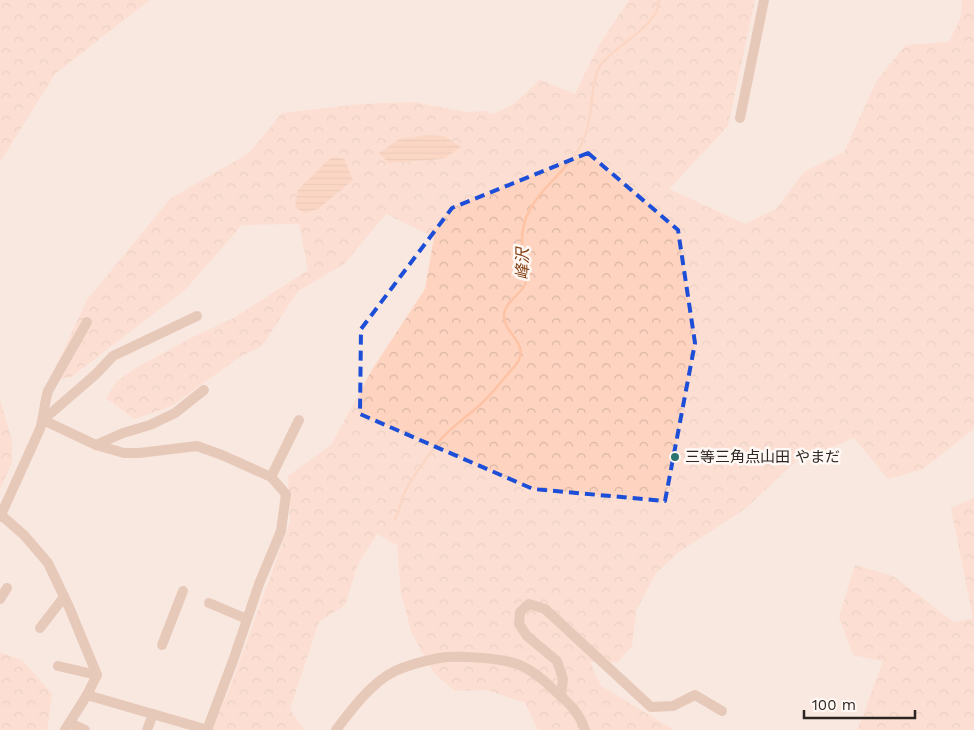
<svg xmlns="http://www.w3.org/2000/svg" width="974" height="730" font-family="'Work Sans','Noto Sans JP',sans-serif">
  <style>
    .forest { fill: url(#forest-crowns); fill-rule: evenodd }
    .water { fill: url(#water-rules) }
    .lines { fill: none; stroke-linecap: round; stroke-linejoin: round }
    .stream { stroke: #fec2a4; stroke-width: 2.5 }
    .minor { stroke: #d1a48d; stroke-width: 10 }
    .marked { fill: none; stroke: #1d4ed8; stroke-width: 4; stroke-dasharray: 10 6; stroke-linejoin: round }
    .poi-dot { fill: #2b7470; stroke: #fff8f4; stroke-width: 2 }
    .labels { text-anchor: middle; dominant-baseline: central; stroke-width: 5; stroke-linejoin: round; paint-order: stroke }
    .poi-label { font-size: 15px; fill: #2c2623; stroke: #fff8f4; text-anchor: start }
    .water-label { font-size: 16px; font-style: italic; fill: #813c10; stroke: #fff8f4 }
  </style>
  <defs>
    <pattern id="forest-crowns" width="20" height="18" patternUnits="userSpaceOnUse" patternTransform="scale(1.25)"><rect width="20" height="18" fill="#fed4c0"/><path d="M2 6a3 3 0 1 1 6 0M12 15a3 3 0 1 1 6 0" fill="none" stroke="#dab6a5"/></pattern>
    <pattern id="water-rules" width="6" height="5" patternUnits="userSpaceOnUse" patternTransform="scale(1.25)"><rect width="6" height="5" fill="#fec2a4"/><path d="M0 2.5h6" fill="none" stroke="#daa78d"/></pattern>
  </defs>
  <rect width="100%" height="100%" fill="#f9e8e0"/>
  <!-- forest -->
  <g class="forest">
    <path d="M0,0h150l-25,19 -70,55 -55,88z"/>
    <path d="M629,0h126l-27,126 -59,63 76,35 31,-15 28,-37 40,-20 33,-72 29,-35 43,-3 12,-25 1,-17h12v429l-51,40 -35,10 -34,-41 -58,23 -51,48 -66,43 -23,21 -20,38 -4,35 -14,16h-28l11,24 73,44h-136l-13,-27 -38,-13 -32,1 -21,-18 -22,-39 -11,-40 -4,-49 -20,-11 -19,30 -13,41 -26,17 -29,87 14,21h-93l19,-42 60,-166 -2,-46 43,-31 42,-77 52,-79 9,-52 -48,-23 -42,50 -46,27 -36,55 -24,12 -66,48 -38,13 -28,-21 11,-17 22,-15 52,-28 43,-20 74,-48 -9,-46 -57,1 -56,64 -115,88 -22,4 38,-81 83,-101 79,-46 33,-40 79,-9 53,-2 52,10 19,-1 8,3 21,-10 26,-24 35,14 24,-49zM399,139l44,20 -55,4 -9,-10z"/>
    <path d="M0,399l12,42v21l-12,27z"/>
    <path d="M974,498v232h-118l2,-1 25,-68 -30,-6 -14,-38 16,-52 38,11 61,46 19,-4 -22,-110z"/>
    <path d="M0,652l22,8 30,34 -5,36h-47z"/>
  </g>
  <!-- water -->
  <g class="water">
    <path d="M427,135l17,1 17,11 -18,12 -55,4 -9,-10 20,-14z"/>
    <path d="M334,157l10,2 9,21 -35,29 -14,4 -9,-6 3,-17 29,-29z"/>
  </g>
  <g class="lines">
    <!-- stream -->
    <path class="stream" d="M395,519c5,-8 5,-17 9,-25 6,-14 16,-26 24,-38 5,-6 9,-13 14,-18 12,-13 27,-23 40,-35 9,-9 17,-18 25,-28 4,-5 9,-9 12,-15 8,-18 -15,-27 -15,-44 0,-15 18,-21 22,-34 3,-11 -1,-20 -3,-30 -2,-11 -1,-23 3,-34 13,-33 47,-49 59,-82 8,-19 5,-58 17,-73 15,-17 41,-30 53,-49 3,-4 3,-9 4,-14"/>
    <!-- minor -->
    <g class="minor">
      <path d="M740,118l24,-118"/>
      <path d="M43,420l53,25 28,8h15l58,-7 25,9 49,22 15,17 -5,37 -22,53 -25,74 -27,72"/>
      <path d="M43,420l53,-46 17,-18 84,-40"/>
      <path d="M96,445l27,-12 27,-8 25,-12 29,-23"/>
      <path d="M271,477l28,-57"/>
      <path d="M1,515l23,20 24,28 21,44 28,68 -10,20 -22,35"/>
      <path d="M0,517l40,-88c4,-12 4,-25 8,-38l39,-69"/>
      <path d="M0,599l7,-11"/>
      <path d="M209,603l38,16"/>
      <path d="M40,628l24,-31"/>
      <path d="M162,645l21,-54"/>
      <path d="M58,666l39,9"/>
      <path d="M87,695l121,35"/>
      <path d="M561,696l2,-17 -6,-18 -30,-25 -8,-12 1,-12 9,-8 16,5 106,98 22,-1 22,-11 27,16"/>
      <path d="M70,723l15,7"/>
      <path d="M147,730l6,-16"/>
      <path d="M336,730c15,-20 36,-48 59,-59 13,-6 29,-10 44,-13 18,-3 66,0 83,8 13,6 23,15 33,25 14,12 24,21 30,39"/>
    </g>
  </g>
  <!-- marked area -->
  <path d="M0 0H974V730H0ZM588,153l90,77 17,113 -30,158 -132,-12 -173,-75 1,-85 91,-121z" fill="#f9e8e0" fill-opacity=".55" fill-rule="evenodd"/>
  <path class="marked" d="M588,153l90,77 17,113 -30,158 -132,-12 -173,-75 1,-85 91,-121z"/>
  <!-- markers -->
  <circle class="poi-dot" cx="675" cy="457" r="5"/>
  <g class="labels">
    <!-- poi labels -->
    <g class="poi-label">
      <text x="685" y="457">三等三角点山田 やまだ</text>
    </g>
    <!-- water labels -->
    <g class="water-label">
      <text transform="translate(522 264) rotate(-90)">峰沢</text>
    </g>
  </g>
  <!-- scale -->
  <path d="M804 710v8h111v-8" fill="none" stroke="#2c2623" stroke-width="2.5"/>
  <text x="812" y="710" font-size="15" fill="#2c2623" stroke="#fff8f4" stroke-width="4" paint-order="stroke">100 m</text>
</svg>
